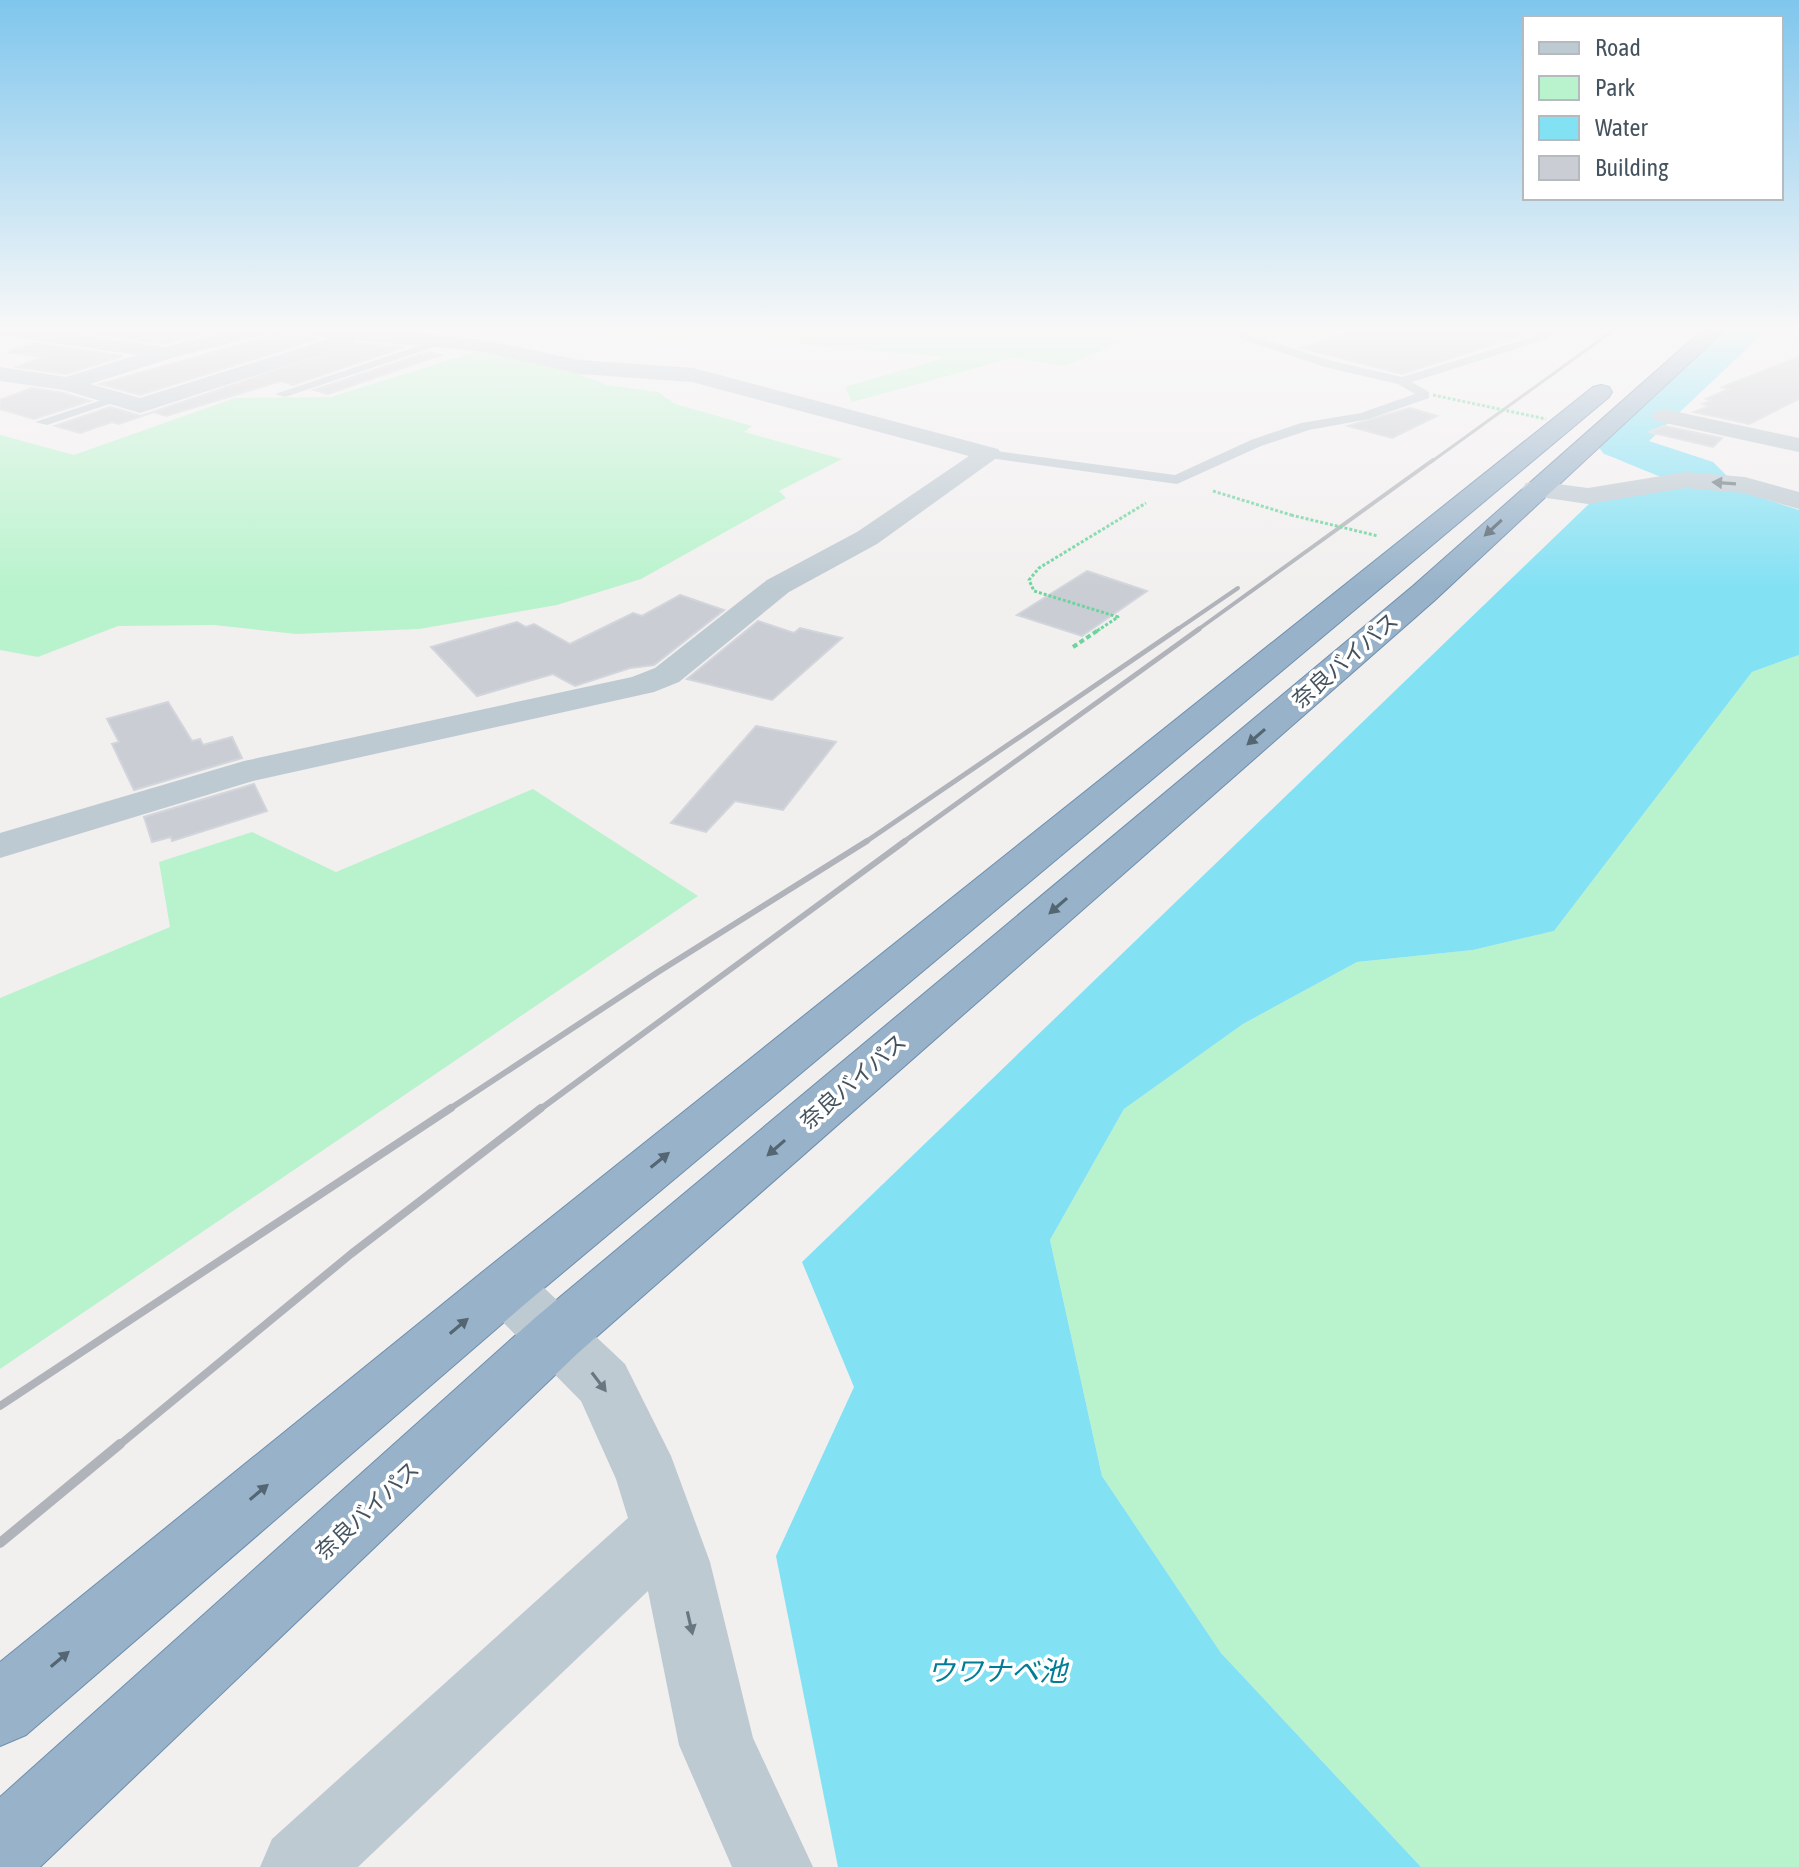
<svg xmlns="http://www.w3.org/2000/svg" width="1799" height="1867" font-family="'Asap Condensed','Noto Sans JP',sans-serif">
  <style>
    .green { fill: #b9f3cd }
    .water { fill: #83e1f4 }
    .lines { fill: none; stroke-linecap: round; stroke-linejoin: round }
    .river { fill: #83e1f4; fill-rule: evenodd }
    .building { fill: #caced4; stroke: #d2d5db; stroke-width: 2 }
    .trunk-casing { stroke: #6d8fae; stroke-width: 2 }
    .path-far1 { stroke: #6ed49e; stroke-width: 3; stroke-dasharray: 3 2; stroke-linecap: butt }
    .path { stroke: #6ed49e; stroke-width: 4; stroke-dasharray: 5 3; stroke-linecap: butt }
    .service { fill: #becad2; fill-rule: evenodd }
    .minor { fill: #becad2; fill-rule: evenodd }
    .trunk { fill: #97b2c9; fill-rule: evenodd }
    .rail-far5 { stroke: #b0b4ba; stroke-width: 3 }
    .rail-far4 { stroke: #b0b4ba; stroke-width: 4 }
    .rail-far3 { stroke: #b0b4ba; stroke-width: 5 }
    .rail-far2 { stroke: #b0b4ba; stroke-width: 6 }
    .rail-far1 { stroke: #b0b4ba; stroke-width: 8 }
    .rail { stroke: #b0b4ba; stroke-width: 10 }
    .path-bridge { stroke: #6ed49e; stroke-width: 3; stroke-dasharray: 3 2; stroke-linecap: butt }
    .oneway { fill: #697781 }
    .oneway2 { fill: #556673 }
    .labels { text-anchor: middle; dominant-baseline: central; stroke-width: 7; stroke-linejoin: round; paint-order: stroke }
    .street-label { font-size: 22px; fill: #45535e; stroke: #fff }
    .near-water-label { font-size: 28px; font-style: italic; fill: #037c95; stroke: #fff }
  </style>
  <rect width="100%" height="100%" fill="#f2efef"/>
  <!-- green -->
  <g class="green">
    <path d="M592,327h508l35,9 -70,30 -53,-8 -160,44 -7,-15 102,-30 -139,-12 -59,-10 -83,6z"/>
    <path d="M1224,327h118c-44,12 -75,10 -118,0z"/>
    <path d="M478,351l94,20 34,14 52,7 17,12 77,22 -8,6 98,27 -63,32 7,7 -145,81 -84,26 -138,24 -123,5 -82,-9 -96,1 -80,31 -38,-7v-215l74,20 161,-57 96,-1z"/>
    <path d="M1799,655v1212h-378l-200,-214 -119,-177 -52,-236 74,-131 119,-85 114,-62 116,-12 81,-19 198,-259z"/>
    <path d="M533,789l165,107 -698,473v-371l170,-71 -11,-65 93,-30 84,40z"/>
  </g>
  <!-- water -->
  <path class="water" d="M1702,485l35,5 62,20v145l-47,17 -198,259 -81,19 -116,12 -114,62 -119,85 -74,131 52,236 119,177 200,214h-583l-62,-311 78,-169 -52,-125 789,-760z"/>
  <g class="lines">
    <!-- river -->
    <path class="river" d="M1731,327h39l-121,114 64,21 16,16 -7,10c-31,7 -86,-23 -118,-34l-7,-9 7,-9z"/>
  </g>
  <!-- building -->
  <g class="building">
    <path d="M84,327h151l-71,17 -91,-13z"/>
    <path d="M1367,327h170l1,3 -136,44 -101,-26z"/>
    <path d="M278,334l40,5 -178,56 -40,-11z"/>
    <path d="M35,343l88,13 -57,18 -49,-7 26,-10 -36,-5z"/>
    <path d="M356,343l48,4 -111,38 -12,-4 -115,35 -12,-4 -35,12 -7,-2 -32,11 -25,-7 55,-19 31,9z"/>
    <path d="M428,352l13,3 -113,39 -14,-4z"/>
    <path d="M1799,357v42l-50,25 -55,-12 16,-6 -7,-2 9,-3 -6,-2 23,-10 -7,-2z"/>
    <path d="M32,388l31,5 27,8 -56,18 -34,-10v-9z"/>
    <path d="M1410,408l27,8 -45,22 -44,-12z"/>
    <path d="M1664,426l58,12 -9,9 -64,-15z"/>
    <path d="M1087,571l60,20 -65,45 -65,-21z"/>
    <path d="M680,595l44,15 -70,55 -24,3 -55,18 -22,-12 -76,22 -46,-49 86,-25 9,5 8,-3 36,20 63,-31 9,3z"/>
    <path d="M758,621l36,12 6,-5 42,10 -70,62 -85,-21z"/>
    <path d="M168,702l24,39 8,-2 3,6 29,-8 10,21 -108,32 -22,-46 7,-2 -12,-23z"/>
    <path d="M756,726l80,16 -53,68 -48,-9 -29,31 -35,-9z"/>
    <path d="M254,784l13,27 -95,30 -1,-4 -19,5 -8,-25z"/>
  </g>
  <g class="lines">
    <!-- trunk casing -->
    <g class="trunk-casing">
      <g id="trunk">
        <path d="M1706,327h22l-293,273 -857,753 -538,514h-40v-70l536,-480 877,-731z"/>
        <path d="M1601,385l8,2 3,5 -3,5 -1084,907 -499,431 -26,11v-84l485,-392 1108,-883z"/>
      </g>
    </g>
    <!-- path-far1 -->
    <g class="path-far1">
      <path d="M1213,491l78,24"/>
      <path d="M1097,631l21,-14 -84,-26 -5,-11 10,-12 107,-65"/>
    </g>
    <!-- path -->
    <path class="path" d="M1073,647l27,-18"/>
    <!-- service -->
    <g class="service">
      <path d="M1552,327h14l-25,14 -129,41 17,10v6l-60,21 -60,11 -48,16 -84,38 -188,-26 -7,-4 7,-4 186,25 76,-35 50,-17 60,-10 54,-19 -17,-10 -73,-17 -89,-30 4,-5 92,29 70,16 131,-40z"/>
      <path d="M442,338l4,5 -161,54 -10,-3z"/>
      <path d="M114,396l10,3 -77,26 -12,-3z"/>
    </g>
    <!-- minor -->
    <g class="minor">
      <path d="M0,327h28l136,20 83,-20h101l130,12 102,21 113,8 305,81 4,5 -125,90 -88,48 -110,90 -25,10 -401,89 -253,77v-25l244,-72 388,-84 23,-9 112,-88 90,-48 112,-76 -277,-74 -112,-8 -102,-23 -123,-11 -3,4 -212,69 -76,-23 -64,-9v-14l66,10 71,-22 -137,-20zM278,331l54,7 -192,60 -50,-14 85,-27z"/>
      <path d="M1664,409l135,29v14l-143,-31 -4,-5 4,-5z"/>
      <path d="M1686,472l59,5 54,15v17l-56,-16 -57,-5 -98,16 -62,-9 -4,-6 4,-6 9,-2 53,7z"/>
      <path d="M505,1263l20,7 100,94 46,92 39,106 43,176 60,129h-81l-53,-122 -31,-154 -290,276h-98l12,-28 356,-321 -12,-39 -35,-78 -96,-97 -9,-17 9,-17z"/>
    </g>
    <!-- trunk -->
    <use href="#trunk" class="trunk"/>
    <!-- rail-far5 -->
    <path class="rail-far5" d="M1431,462l187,-135"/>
    <!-- rail-far4 -->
    <g class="rail-far4">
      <path d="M1175,631l63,-43"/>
      <path d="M1196,631l237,-171"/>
    </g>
    <!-- rail-far3 -->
    <g class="rail-far3">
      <path d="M864,843l314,-214"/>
      <path d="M902,843l297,-214"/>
    </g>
    <!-- rail-far2 -->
    <g class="rail-far2">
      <path d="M448,1110l210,-138 209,-131"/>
      <path d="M539,1110l366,-269"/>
    </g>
    <!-- rail-far1 -->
    <g class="rail-far1">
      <path d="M0,1406l451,-298"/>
      <path d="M118,1446l233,-192 190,-146"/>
    </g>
    <!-- rail -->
    <path class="rail" d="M0,1543l120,-99"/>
    <!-- path-bridge -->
    <g class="path-bridge">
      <path d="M1433,395l113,24"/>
      <path d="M1291,515l87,21"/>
    </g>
  </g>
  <!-- one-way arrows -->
  <defs><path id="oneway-solid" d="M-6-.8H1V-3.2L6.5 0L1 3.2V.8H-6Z" transform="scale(2)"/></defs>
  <g class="oneway">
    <use href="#oneway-solid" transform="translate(1724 483) rotate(-176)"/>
    <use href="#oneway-solid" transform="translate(599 1382) rotate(53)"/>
    <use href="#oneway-solid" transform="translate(690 1623) rotate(77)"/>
  </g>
  <g class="oneway2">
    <use href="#oneway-solid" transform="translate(1493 528) rotate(137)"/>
    <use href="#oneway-solid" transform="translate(1256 737) rotate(139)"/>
    <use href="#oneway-solid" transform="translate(1058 906) rotate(139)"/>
    <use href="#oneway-solid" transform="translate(776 1148) rotate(139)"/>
    <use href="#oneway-solid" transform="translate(660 1160) rotate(-39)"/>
    <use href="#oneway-solid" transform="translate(459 1326) rotate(-40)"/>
    <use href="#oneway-solid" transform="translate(259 1492) rotate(-40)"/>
    <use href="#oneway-solid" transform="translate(60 1659) rotate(-40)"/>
  </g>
  <!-- sky -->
  <linearGradient id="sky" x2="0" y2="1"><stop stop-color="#7fc6ed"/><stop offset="0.56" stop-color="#f9f8f8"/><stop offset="1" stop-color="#f9f8f8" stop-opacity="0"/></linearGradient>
  <rect width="1799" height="588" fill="url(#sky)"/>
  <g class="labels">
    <!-- street labels -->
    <g class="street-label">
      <text transform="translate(1345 660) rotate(-41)">奈良バイパス</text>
      <text transform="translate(853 1081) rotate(-41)">奈良バイパス</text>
      <text transform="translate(367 1510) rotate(-43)">奈良バイパス</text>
    </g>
    <!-- near-water labels -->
    <g class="near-water-label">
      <text x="997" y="1671">ウワナベ池</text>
    </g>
  </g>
  <!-- legend -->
  <rect x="1523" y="16" width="260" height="184" fill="#ffffff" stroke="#b5babf" stroke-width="2"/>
  <rect x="1539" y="42" width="40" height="12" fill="#becad2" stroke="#b5babf" stroke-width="2"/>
  <text x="1595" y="56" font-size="24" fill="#45535e">Road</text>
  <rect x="1539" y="76" width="40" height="24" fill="#b9f3cd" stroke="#b5babf" stroke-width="2"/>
  <text x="1595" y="96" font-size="24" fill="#45535e">Park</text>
  <rect x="1539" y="116" width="40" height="24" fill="#83e1f4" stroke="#b5babf" stroke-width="2"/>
  <text x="1595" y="136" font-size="24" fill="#45535e">Water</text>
  <rect x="1539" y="156" width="40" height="24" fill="#caced4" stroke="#b5babf" stroke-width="2"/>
  <text x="1595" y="176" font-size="24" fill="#45535e">Building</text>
</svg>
